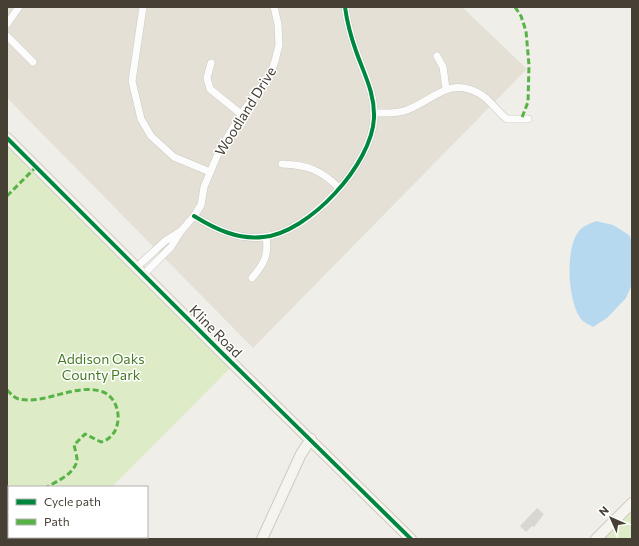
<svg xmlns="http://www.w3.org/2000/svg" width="639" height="546" font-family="Commissioner,sans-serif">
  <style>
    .residential { fill: #e5e0d5 }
    .green { fill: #ddecc6 }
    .water { fill: #b7d9f0 }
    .building { fill: #d9d7d1 }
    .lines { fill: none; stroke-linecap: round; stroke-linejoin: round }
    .street-casing { stroke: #cccac4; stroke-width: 8 }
    .secondary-casing { stroke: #d0cbbf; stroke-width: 12 }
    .street { stroke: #fdfcfc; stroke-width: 7 }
    .secondary { stroke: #f6f4ee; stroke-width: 10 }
    .quiet { stroke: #57b346; stroke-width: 3; stroke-dasharray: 6 3; stroke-linecap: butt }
    .cycleway-casing { stroke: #fff; stroke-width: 6 }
    .cycleway { stroke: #00873e; stroke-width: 4 }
    .labels { text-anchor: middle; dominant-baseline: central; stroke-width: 3; stroke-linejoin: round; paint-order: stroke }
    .street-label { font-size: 14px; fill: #463f34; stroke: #fff }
    .park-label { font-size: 14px; fill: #457a25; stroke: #fff }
  </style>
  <rect width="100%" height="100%" fill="#f0eee8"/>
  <!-- residential -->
  <path class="residential" d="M7,7h455l65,62 -274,279 -246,-250z"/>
  <!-- green -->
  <g class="green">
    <path d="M7,137l225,229 -120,121h-103v50h53l-2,2h-53z"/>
    <path d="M632,506v33h-28l-2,-2z"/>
  </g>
  <!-- water -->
  <path class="water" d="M596,221l17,4 16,10 3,7v42l-6,14 -19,20 -14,9c-3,-2 -10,-5 -12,-8 -14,-18 -17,-77 1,-91 3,-3 10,-5 14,-7z"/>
  <!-- building -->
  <path class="building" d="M537,508l7,6 -10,13 -2,-1 -6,6 -6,-6z"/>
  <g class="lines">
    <!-- street casing -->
    <g class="street-casing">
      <g id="street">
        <path d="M143,7l-11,74 9,38 10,17 23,21 36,15"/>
        <path d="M7,24l12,-17"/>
        <path d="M7,36l26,26"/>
        <path d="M437,56l6,11 3,22"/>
        <path d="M211,63l-4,15 3,11 31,25"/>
        <path d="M374,113c11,0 22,1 33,-3 27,-10 42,-34 73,-16 11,6 17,18 27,25h21"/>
        <path d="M282,164c26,1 39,6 57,24"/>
        <path d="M194,216c21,13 44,24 69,21 46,-4 109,-73 111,-119 1,-25 -10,-44 -18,-67 -5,-14 -9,-29 -11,-44"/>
        <path d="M181,231l13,-15 7,-11 3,-18 16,-38 24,-39 25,-32 6,-17 4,-16 -1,-21 -4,-17"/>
        <path d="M137,267l28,-26 16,-10 -10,16 -27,27"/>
        <path d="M252,278c12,-14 17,-23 14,-41"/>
      </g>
    </g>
    <!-- secondary casing -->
    <g class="secondary-casing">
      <g id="secondary">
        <path d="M7,138l217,217 187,184"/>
        <path d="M262,539l39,-85 10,-15"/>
        <path d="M596,539l36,-36"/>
      </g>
    </g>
    <!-- street -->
    <use href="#street" class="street"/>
    <!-- secondary -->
    <use href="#secondary" class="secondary"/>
    <!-- quiet -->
    <g class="quiet">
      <path d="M515,7l6,9 5,15 3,34 -1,37 -7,18"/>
      <path d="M7,196l29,-29"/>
      <path d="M7,390c4,4 7,8 12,9 26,6 58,-17 84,-7 20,8 21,44 -2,50l-16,-8 -11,11c1,4 3,11 3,15 -2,14 -20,21 -30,27"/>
      <path d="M7,530l2,-1"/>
    </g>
    <!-- cycleway casing -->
    <g class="cycleway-casing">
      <g id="cycleway">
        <path d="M7,138l217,217 187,184"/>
        <path d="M194,216c21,13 44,24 69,21 46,-4 109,-73 111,-119 1,-25 -10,-44 -18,-67 -5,-14 -9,-29 -11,-44"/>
      </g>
    </g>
    <!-- cycleway -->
    <use href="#cycleway" class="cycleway"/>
  </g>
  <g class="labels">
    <!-- street labels -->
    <g class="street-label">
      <text transform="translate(245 111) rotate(-58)">Woodland Drive</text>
      <text transform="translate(216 331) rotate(45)">Kline Road</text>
    </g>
    <!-- park labels -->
    <g class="park-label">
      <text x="101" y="358">Addison Oaks<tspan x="101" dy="16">County Park</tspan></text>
    </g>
  </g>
  <!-- border -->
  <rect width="639" height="546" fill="none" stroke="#463f34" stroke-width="16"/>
  <!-- legend -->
  <rect x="8" y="486" width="140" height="52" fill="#ffffff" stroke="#b5b2ae"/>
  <rect x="16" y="499" width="20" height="6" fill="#00873e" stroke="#b5b2ae"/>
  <text x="44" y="506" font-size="12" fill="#463f34">Cycle path</text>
  <rect x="16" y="519" width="20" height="6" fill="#57b346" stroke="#b5b2ae"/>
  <text x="44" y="526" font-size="12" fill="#463f34">Path</text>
  <!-- north arrow -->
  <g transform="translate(611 518) rotate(315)" stroke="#ffffff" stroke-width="3" paint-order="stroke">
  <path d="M0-3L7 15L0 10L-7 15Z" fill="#463f34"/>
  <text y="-6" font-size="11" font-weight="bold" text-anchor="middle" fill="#463f34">N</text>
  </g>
</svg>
